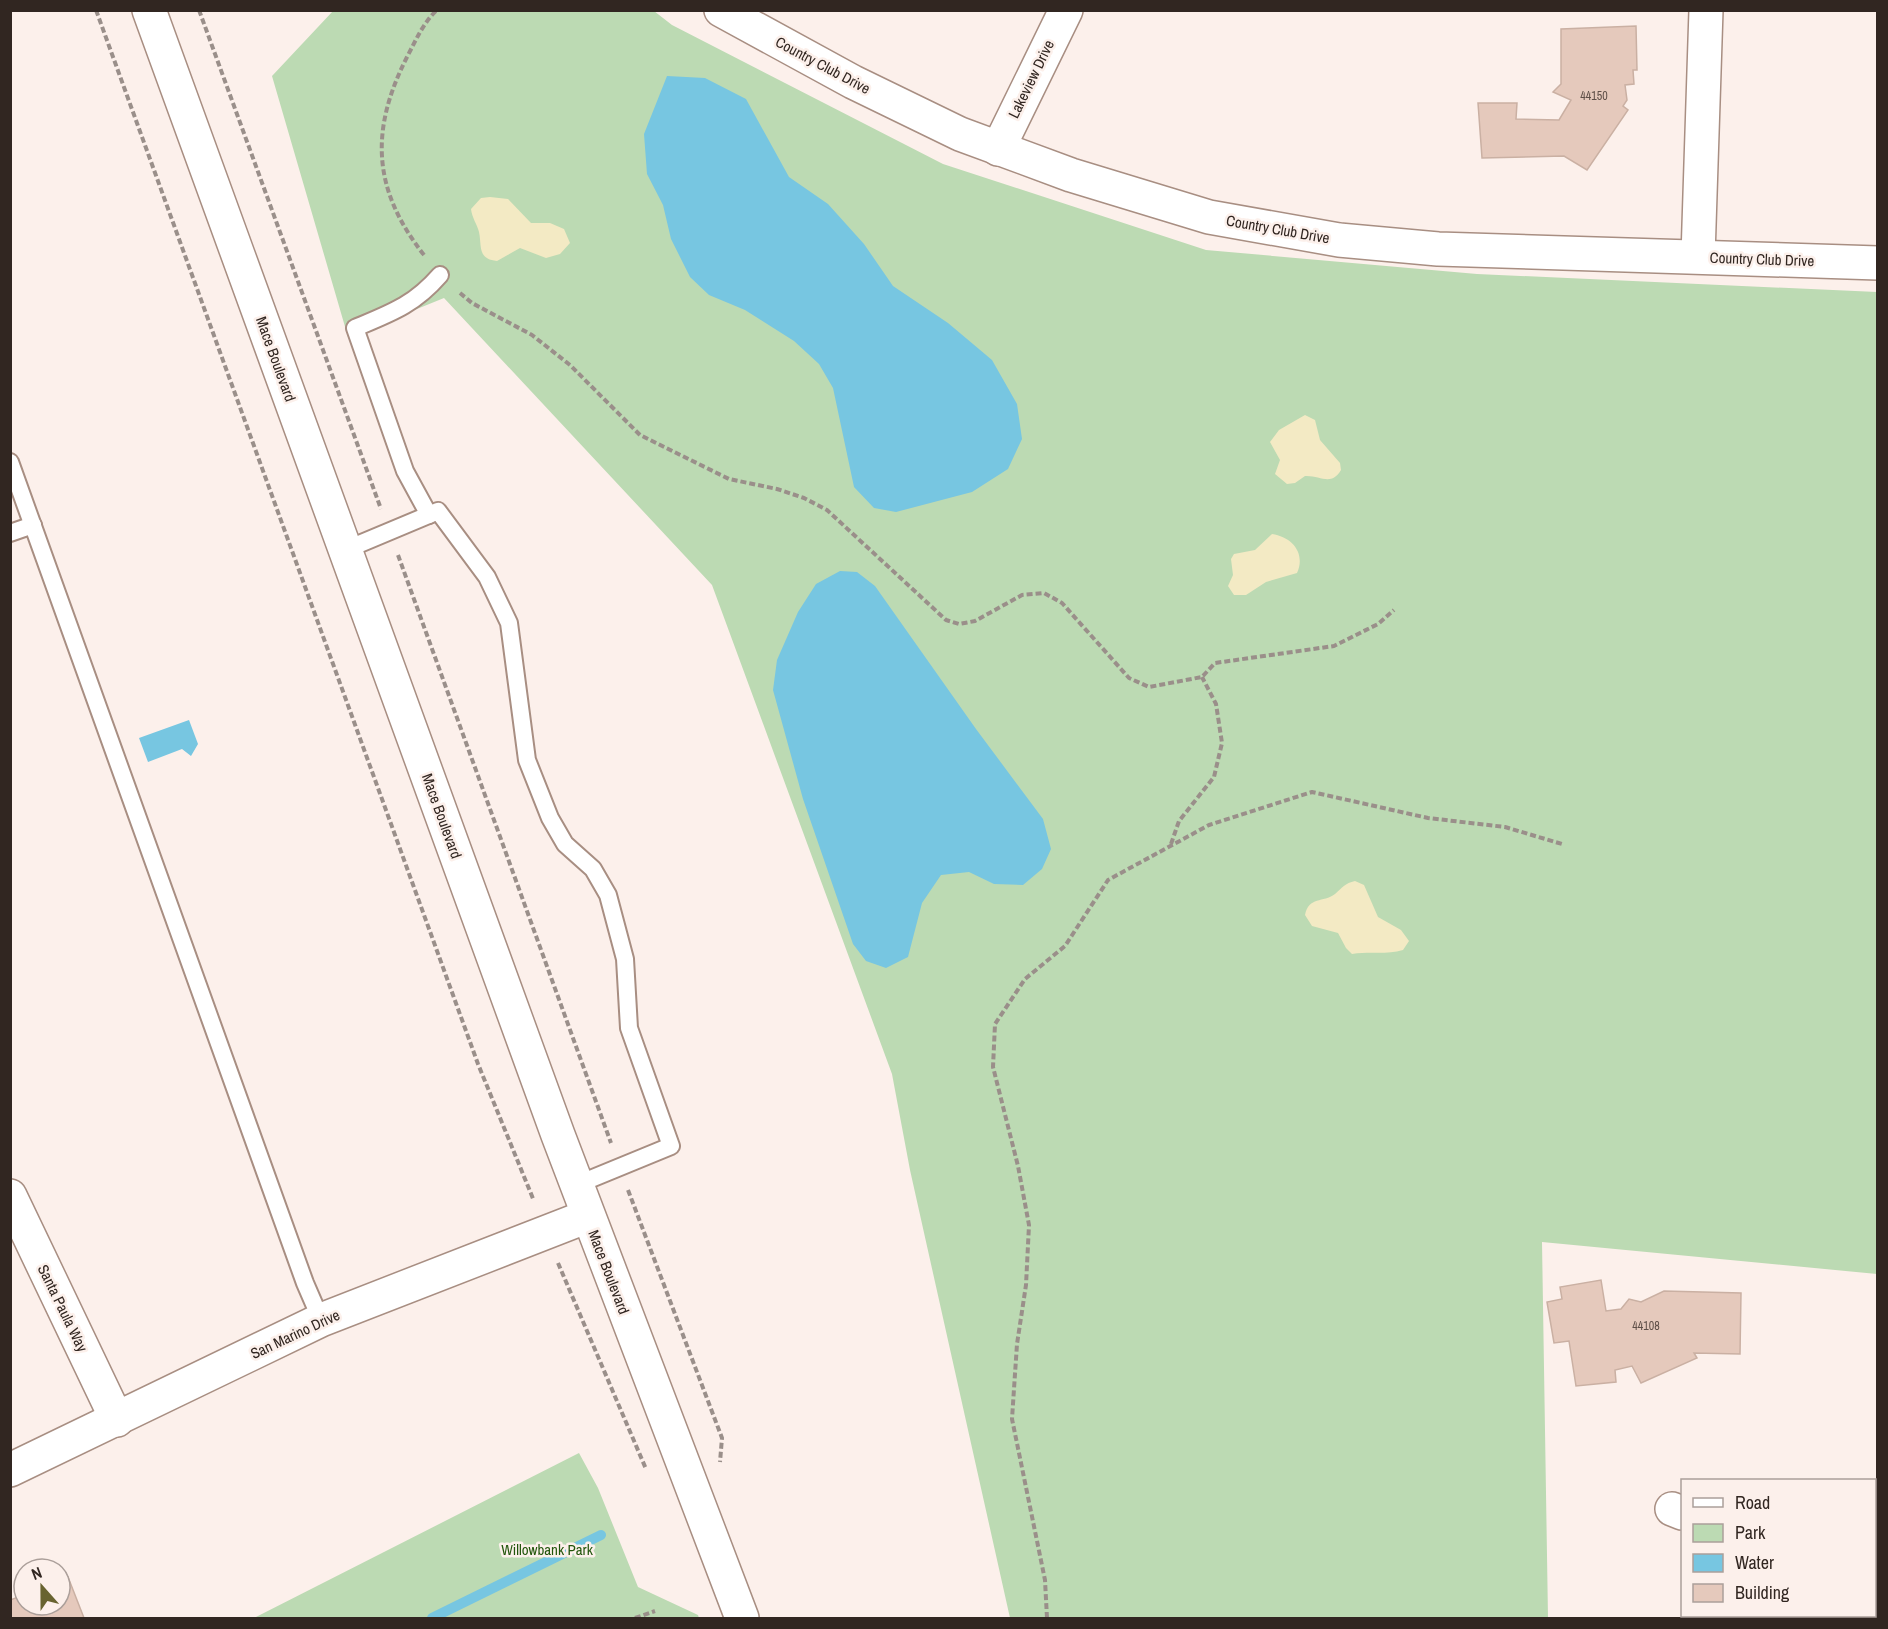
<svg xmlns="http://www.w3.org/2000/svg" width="1888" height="1629" font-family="'Archivo Narrow',sans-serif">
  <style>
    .green { fill: #bcdab3 }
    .sand { fill: #f3eac4 }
    .water { fill: #77c6e1 }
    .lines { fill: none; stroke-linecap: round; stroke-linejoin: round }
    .stream { stroke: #77c6e1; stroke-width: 10 }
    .building { fill: #e5c9bc; stroke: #cab0a3; stroke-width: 1.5 }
    .lane-casing { stroke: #a88e82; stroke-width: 20 }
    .street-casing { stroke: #a88e82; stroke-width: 36 }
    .secondary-casing { stroke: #a88e82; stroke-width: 36 }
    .path { stroke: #9a8f8a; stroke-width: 4; stroke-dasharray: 6 3; stroke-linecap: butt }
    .lane { stroke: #fff; stroke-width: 16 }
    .street { stroke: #fff; stroke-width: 33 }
    .secondary { stroke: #fff; stroke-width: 33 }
    .labels { text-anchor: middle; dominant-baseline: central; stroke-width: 5; stroke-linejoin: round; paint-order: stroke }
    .number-label { font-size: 12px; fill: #5e4f48 }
    .street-label { font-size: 15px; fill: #312621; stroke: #fcf0eb }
    .park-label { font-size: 15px; fill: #21550b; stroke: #fcf0eb }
  </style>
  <rect width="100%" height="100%" fill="#fcf0eb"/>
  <!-- green -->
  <g class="green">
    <path d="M333,11h321l18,14 271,139 263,86 271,24 400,18v982l-335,-32 6,376h-538l-100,-448 -18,-96 -180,-489 -268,-287 -96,39 -76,-261z"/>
    <path d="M579,1453l19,35 40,99 60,28 1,3h-445z"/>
  </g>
  <!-- sand -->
  <g class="sand">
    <path d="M490,197l18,2 23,24h19l14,6 6,14 -10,11 -14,4 -26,-10 -23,13c-20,-2 -15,-15 -18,-29 -2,-8 -7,-14 -8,-23l10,-11z"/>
    <path d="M1305,415l10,5 5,20 20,23 1,7c-10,17 -21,5 -36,6l-10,7 -8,1 -12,-10 5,-14 -10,-18 9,-12z"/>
    <path d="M1272,534c20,3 34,19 25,39l-31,9 -20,13h-12l-6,-9 5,-11 -2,-16 3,-5 21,-4z"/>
    <path d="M1355,881l9,4 14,32 23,13 8,11 -6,9c-16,5 -33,1 -51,4l-6,-6 -8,-15 -26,-7 -7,-11c4,-19 18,-12 30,-21 7,-6 10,-11 20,-13z"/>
  </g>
  <!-- water -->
  <g class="water">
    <path d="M667,76l38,2 41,21 43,78 39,27 36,40 29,42 55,37 44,37 25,44 5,35 -14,30 -36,23 -76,20 -22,-4 -20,-21 -21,-99 -14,-24 -25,-23 -49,-31 -36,-15 -19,-18 -19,-38 -8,-34 -16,-31 -3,-40z"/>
    <path d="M840,571l17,1 18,14 101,143 67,90 8,30 -9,20 -19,16 -29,-1 -25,-12 -28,3 -19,28 -14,54 -22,11 -20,-7 -13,-17 -50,-145 -30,-109 4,-30 21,-48 18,-28z"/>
    <path d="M189,720l9,24 -7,12 -9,-7 -34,13 -9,-24z"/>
  </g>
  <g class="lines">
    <!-- stream -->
    <path class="stream" d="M432,1618l169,-83"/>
  </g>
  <!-- building -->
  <g class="building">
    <path d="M1636,26l1,44h-4l1,14 -9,1 2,15 -4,6 5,4 -41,60 -23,-14 -82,2 -4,-55h39l-1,16 43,1 12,-20 -18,-8 8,-8v-55z"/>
    <path d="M1601,1280l5,31 15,-2 8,-10 12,3 23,-11 77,2 -1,61 -46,-1 3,5 -56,25 -9,-17 -17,4 1,12 -40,4 -7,-45 -15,2 -7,-41 15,-3 -2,-12z"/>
    <path d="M68,1577l16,41h-74v-18l14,-5v10h36v-25z"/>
  </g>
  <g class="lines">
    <!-- lane casing -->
    <g class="lane-casing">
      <g id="lane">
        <path d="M10,462l295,821 16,37"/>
        <path d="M429,515l-24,-44 -50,-143c36,-15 59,-23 85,-53"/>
        <path d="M10,533l23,-8"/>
        <path d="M345,550l93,-39 49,66 22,46 18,137 23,58 15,26 28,25 15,26 17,64 4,69 42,118 -95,39"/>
      </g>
    </g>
    <!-- street casing -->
    <g class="street-casing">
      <g id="street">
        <path d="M721,10l132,72 107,52 111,41 138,42 130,23 99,9 440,14"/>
        <path d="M998,149l68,-139"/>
        <path d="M1698,256l8,-246"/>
        <path d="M10,1196l107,224"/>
        <path d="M10,1470l311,-150 267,-104"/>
        <path d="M1672,1509l10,4"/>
        <path d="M1874,1587l4,1"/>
      </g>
    </g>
    <!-- secondary casing -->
    <g class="secondary-casing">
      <path id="secondary" d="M149,10l409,1125 184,483"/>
    </g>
    <!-- path -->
    <g class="path">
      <path d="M96,10l382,1054 56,137"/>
      <path d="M199,10l182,499"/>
      <path d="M424,255c-52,-66 -54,-125 -17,-198 9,-17 16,-34 30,-47"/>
      <path d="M460,293l12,10 60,32 38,30 70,70 89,44 48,10 27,9 23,12 119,110 13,4 16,-3 47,-26 22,-2 18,10 67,75 20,9 53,-10 13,-14 119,-17 44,-22 16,-14"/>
      <path d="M398,555l213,588"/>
      <path d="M1171,844l8,-23 35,-44 8,-34 -6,-39 -14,-27"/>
      <path d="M628,1190l94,248 -2,24"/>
      <path d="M558,1263l88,206"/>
      <path d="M635,1618l20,-7"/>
      <path d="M1047,1618l-2,-38 -33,-161 5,-75 9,-59 3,-60 -11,-59 -25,-99 2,-43 30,-45 40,-33 43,-66 101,-55 103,-33 116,26 77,9 57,17"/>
    </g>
    <!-- lane -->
    <use href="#lane" class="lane"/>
    <!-- street -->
    <use href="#street" class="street"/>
    <!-- secondary -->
    <use href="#secondary" class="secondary"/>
  </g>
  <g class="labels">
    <!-- number labels -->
    <g class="number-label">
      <text x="1594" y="96">44150</text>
      <text x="1646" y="1326">44108</text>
    </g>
    <!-- street labels -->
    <g class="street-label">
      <text transform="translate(823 65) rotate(28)">Country Club Drive</text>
      <text transform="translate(1031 79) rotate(-64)">Lakeview Drive</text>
      <text transform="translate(1278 229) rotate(10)">Country Club Drive</text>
      <text transform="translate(1762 259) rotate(2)">Country Club Drive</text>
      <text transform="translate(276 359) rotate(70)">Mace Boulevard</text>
      <text transform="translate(442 816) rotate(70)">Mace Boulevard</text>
      <text transform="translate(609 1272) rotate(69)">Mace Boulevard</text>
      <text transform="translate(63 1308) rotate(64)">Santa Paula Way</text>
      <text transform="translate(295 1334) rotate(-25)">San Marino Drive</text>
    </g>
    <!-- park labels -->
    <g class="park-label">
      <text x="547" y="1549">Willowbank Park</text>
    </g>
  </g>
  <!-- border -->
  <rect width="1888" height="1629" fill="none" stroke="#312621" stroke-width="24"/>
  <!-- legend -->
  <rect x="1681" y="1479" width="195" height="138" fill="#fcf0eb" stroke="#ab9f9a" stroke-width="1.5"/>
  <rect x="1693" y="1498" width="30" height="9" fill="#ffffff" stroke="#ab9f9a" stroke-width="1.5"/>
  <text x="1735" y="1509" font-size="18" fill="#312621">Road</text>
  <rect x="1693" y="1524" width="30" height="18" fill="#bcdab3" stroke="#ab9f9a" stroke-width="1.5"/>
  <text x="1735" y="1539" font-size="18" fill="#312621">Park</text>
  <rect x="1693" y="1554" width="30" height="18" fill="#77c6e1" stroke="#ab9f9a" stroke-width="1.5"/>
  <text x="1735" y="1569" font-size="18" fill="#312621">Water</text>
  <rect x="1693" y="1584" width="30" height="18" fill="#e5c9bc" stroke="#ab9f9a" stroke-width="1.5"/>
  <text x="1735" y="1599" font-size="18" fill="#312621">Building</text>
  <!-- north arrow -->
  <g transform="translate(42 1587) rotate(339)"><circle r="28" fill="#fcf0eb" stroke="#ab9f9a" stroke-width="1.5"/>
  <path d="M0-4.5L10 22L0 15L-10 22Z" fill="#686330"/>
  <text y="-9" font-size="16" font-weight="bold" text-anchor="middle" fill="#312621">N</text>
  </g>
</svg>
